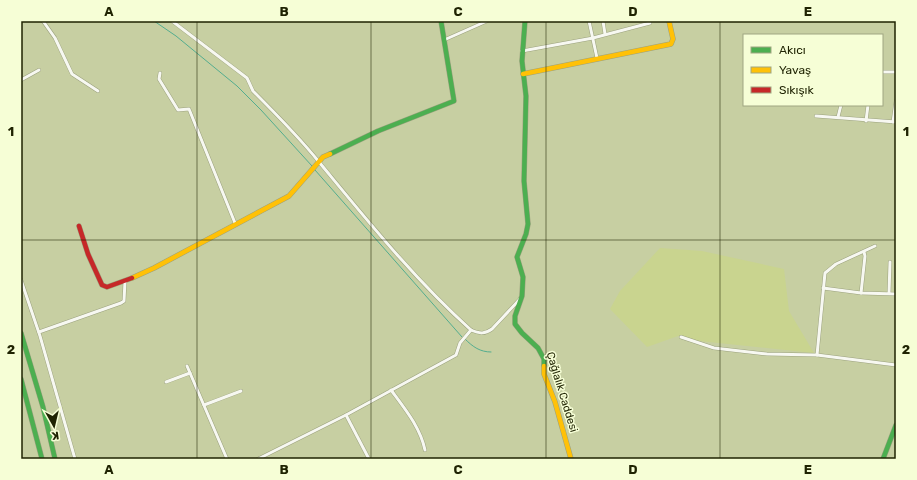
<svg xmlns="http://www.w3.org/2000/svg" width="917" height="480" font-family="Rubik,sans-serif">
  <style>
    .built { fill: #c9d48f }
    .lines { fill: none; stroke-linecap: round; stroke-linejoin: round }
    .stream { stroke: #54ad8f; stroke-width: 1 }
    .street-casing { stroke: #9ba17e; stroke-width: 4 }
    .fast-casing { stroke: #9ba17e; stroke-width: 5.5 }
    .slow-casing { stroke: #9ba17e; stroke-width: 5.5 }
    .jam-casing { stroke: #9ba17e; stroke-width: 5.5 }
    .street { stroke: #f7f8f1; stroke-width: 3 }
    .fast { stroke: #4caf50; stroke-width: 4.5 }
    .slow { stroke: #ffc107; stroke-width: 4.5 }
    .jam { stroke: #c62828; stroke-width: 4.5 }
    .grid { fill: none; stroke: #1f2302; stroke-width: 1; stroke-opacity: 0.55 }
    .labels { text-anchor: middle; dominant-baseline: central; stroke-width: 3; stroke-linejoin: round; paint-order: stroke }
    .street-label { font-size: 11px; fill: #1f2302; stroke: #f6fed6 }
    .neatline { fill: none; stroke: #1f2302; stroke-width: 1.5 }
    .grid-label { font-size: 13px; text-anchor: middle; font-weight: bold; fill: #1f2302 }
  </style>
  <rect width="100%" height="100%" fill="#c7cfa2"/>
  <!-- built -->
  <path class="built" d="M660,248l42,3 82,18 5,42 25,42 -115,-12 -21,-5 -31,11 -37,-38 10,-18z"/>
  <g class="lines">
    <!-- stream -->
    <g class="stream">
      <path d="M154,21l22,15 61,50 24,24 51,56"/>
      <path d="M315,170l147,167"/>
      <path d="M465,339c8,8 15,13 26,13"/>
    </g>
    <!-- street casing -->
    <g class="street-casing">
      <g id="street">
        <path d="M43,21l12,17 17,36 26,17"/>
        <path d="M172,21l75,57 6,13c23,23 46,46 66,71 48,58 96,118 152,168"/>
        <path d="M589,21l8,37"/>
        <path d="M603,21l2,13"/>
        <path d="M444,40l43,-19"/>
        <path d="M522,51l71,-13 57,-15"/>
        <path d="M882,72h14"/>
        <path d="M160,73l-1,6 19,31 11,-1 46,114"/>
        <path d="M21,80l18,-10"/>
        <path d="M816,116l80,6"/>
        <path d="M838,117l3,-12"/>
        <path d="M866,121l2,-16"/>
        <path d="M893,122l3,-21"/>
        <path d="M21,280l19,56 35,123"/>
        <path d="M823,288l38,5 35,1"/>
        <path d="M861,293l4,-37 -1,-4"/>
        <path d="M889,293l1,-31"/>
        <path d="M39,332l82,-29 3,-2 1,-20"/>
        <path d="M681,337l33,11 53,6 50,1 79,10"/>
        <path d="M817,355l8,-82 11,-9 39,-18"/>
        <path d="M187,366l40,93"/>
        <path d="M166,382l24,-9"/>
        <path d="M391,390c14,19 29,37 34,60"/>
        <path d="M204,405l37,-14"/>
        <path d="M346,415l23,44"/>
        <path d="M258,459l88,-44 110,-60 4,-12 11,-13c9,4 14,4 21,-1l28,-30"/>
      </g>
    </g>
    <!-- fast casing -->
    <g class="fast-casing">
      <g id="fast">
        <path d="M525,21l-3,40 4,35 -2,85 4,43 -2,10 -9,23 6,20 -1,19 -7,20v8l7,9 16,15 6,11v7"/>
        <path d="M330,154l48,-23 76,-30 -13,-80"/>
        <path d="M21,333l22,74 12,52"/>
        <path d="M21,379l21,80"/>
        <path d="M883,459l13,-34"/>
      </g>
    </g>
    <!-- slow casing -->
    <g class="slow-casing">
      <g id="slow">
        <path d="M523,74l148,-30 2,-5 -4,-18"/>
        <path d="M132,278l22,-10 135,-72 34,-39 7,-3"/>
        <path d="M544,366v8l11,28 16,57"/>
      </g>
    </g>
    <!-- jam casing -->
    <g class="jam-casing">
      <path id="jam" d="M79,226l9,28 14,31 5,2 25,-9"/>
    </g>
    <!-- street -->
    <use href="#street" class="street"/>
    <!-- fast -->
    <use href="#fast" class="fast"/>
    <!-- slow -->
    <use href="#slow" class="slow"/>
    <!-- jam -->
    <use href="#jam" class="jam"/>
  </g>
  <!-- grid -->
  <path class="grid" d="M197,21v438M371,21v438M546,21v438M720,21v438M21,240h875"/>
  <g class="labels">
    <!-- street labels -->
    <g class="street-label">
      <text transform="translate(562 392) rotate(73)">Çağlalık Caddesi</text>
    </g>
  </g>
  <!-- border -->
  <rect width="917" height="480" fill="none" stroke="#f6fed6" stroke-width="44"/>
  <!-- legend -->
  <rect x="743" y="34" width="140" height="72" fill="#f6fed6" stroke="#a0a681"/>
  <rect x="751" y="47" width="20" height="6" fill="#4caf50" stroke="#a0a681"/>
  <text x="779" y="54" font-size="12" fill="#1f2302">Akıcı</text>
  <rect x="751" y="67" width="20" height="6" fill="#ffc107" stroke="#a0a681"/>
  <text x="779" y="74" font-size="12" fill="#1f2302">Yavaş</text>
  <rect x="751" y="87" width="20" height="6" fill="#c62828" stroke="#a0a681"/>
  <text x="779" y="94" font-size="12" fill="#1f2302">Sıkışık</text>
  <!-- north arrow -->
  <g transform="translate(54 426) rotate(172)" stroke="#f6fed6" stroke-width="3" paint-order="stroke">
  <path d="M0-3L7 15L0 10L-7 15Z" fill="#1f2302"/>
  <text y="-6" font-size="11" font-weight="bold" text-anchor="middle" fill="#1f2302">K</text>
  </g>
  <rect x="22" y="22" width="873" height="436" class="neatline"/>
  <g class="grid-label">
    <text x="109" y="16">A</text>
    <text x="284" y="16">B</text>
    <text x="458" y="16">C</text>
    <text x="633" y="16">D</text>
    <text x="808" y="16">E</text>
    <text x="11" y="136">1</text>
    <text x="906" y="136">1</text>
    <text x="11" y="354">2</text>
    <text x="906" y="354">2</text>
    <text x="109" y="474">A</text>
    <text x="284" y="474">B</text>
    <text x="458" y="474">C</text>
    <text x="633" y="474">D</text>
    <text x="808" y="474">E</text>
  </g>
</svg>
